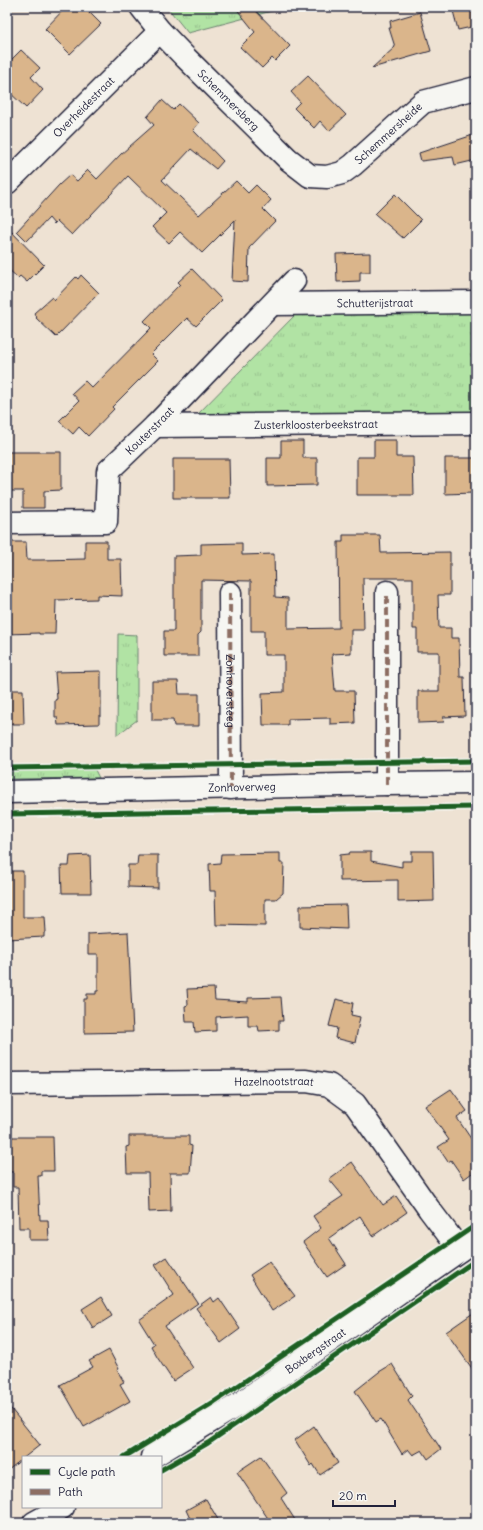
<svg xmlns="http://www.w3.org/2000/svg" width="483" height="1530" font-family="Delius,sans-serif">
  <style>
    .grass { fill: url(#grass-tufts); stroke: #6a8270 }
    .building { fill: #dab58b; stroke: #22223b }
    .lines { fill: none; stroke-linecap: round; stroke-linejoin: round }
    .minor-casing { stroke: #22223b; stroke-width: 25 }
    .minor { stroke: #f6f6f2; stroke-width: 22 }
    .quiet { stroke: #8d6e63; stroke-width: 4; stroke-dasharray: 8 4; stroke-linecap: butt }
    .cycleway-casing { stroke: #f6f6f2; stroke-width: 8 }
    .cycleway { stroke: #1b5e20; stroke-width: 5 }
    .labels { text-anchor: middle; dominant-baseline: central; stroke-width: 3; stroke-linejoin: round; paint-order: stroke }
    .street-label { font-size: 11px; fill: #22223b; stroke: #f6f6f2 }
  </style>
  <defs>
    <pattern id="grass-tufts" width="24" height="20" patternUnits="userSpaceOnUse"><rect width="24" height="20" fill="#b1e3a4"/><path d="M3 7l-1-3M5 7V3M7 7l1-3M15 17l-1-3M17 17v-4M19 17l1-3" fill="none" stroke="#98c28e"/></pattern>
  </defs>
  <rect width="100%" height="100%" fill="#eee2d3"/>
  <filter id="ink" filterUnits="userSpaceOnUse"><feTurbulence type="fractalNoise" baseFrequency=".025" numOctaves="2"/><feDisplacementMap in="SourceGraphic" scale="8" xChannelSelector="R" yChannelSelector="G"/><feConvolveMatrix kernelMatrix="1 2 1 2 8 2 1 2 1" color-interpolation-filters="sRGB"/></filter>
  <g filter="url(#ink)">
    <!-- grass -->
    <g class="grass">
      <path d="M167,7h120l-99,26z"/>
      <path d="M476,312v104l-282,2 103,-105z"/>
      <path d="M118,634l19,1v85l-20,15z"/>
      <path d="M95,770l4,8 -92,1v-8z"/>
    </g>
    <!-- building -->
    <g class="building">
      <path d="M66,7h18l17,17 -31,30 -25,-25z"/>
      <path d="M235,7h17l38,39 -15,15 -3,-3 -10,10 -22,-21 15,-15z"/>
      <path d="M452,7h24v19l-18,4z"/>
      <path d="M420,12l11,39 -59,17 23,-21 -6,-19h2l-1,-7z"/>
      <path d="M21,50l19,18 -9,9 12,13 -17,18 -19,-18v-26z"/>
      <path d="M308,76l38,39 -17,16 -9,-10 -6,7 -20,-20 6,-6 -9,-10z"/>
      <path d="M162,100l11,10 6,-6 20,19 -6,7 30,31 -7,8 -25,-20 -29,31 37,35 37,-34 12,12 8,-8 15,15 -8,9 12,12 -26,27 -1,34 -16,-1 3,-61 -33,33 -22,-21 -11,11 -17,-16 14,-14 -38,-37 -56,59 -15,-14 -3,3 -5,-6 -22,23 -10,-10 42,-46 11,-10 7,6 11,-11 9,9 24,-25 33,-29 -7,-8z"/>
      <path d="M476,134v26l-21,5 -2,-8 -32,4 -2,-8z"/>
      <path d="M395,194l26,26 -18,18 -28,-24z"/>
      <path d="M7,227l37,38 -17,17 -7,-6 -2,2 -11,-10z"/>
      <path d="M370,253v19h-10v9l-23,1 -1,-28z"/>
      <path d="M192,269l30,31 -26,26 -9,-8 -36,36 7,7 -46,46 2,2 -26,27 -9,-9 -6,7 -14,-13 20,-20 -7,-8 13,-12 7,7 59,-60 -7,-7 36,-37 -2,-2z"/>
      <path d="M81,275l18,18 -43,44 -20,-19 1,-1 -3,-4 18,-16 2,3 22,-23 2,2z"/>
      <path d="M374,440h22v17h17l1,38h-57v-38h17z"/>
      <path d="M281,441h22v17h14v27l-50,1v-28h14z"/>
      <path d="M7,452h54v38l-17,1v17h-21v-17h-16z"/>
      <path d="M445,458h31v24h-3v11l-28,1z"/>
      <path d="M173,459h56l1,39h-57z"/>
      <path d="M343,535h37l1,18 69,-1v43h-12l1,33h12v10h8l1,39h4l1,39 -22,1 1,5 -26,1v-32h21v-39h-22v-23h-4v-51h-50l1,52h-13v23l-19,1 3,37h19l1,32 -25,1v-6l-42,1v6h-25l-1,-32 22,-1v-37h-20v-24h-13v-50l-50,-1v52l-3,3v21h-34v-25h10v-75l27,-1v-11l41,-1v12l32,-1 1,43 13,1v31l51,-1 -1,-86h5z"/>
      <path d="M85,541h22v18h14l1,37 -25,-1v4l-41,1 -1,34h-16v-1l-32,1v-92h19l1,18h13l45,-1z"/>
      <path d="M101,671v45h-2v8l-41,1 -1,-8h-2v-17l2,-1 -2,-27z"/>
      <path d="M152,681h26l1,13h20v32h-25l-1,-6h-21z"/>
      <path d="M7,690h16l1,34h-17z"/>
      <path d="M412,851h21l1,50 -36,1v-22l-58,1v-26l9,-1 1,-2h21v9l31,6v-6h10z"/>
      <path d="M280,853v10h4l-1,30 -7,6h-11v27l-49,-1 -1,-34h-5l-1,-27 11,-1 1,-9z"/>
      <path d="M90,855l1,38h-29l-1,-27h8l1,-10z"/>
      <path d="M138,855h20v33l-30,-1v-22h9z"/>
      <path d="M7,871h16v46h22l1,15 -2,1v4l-37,2z"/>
      <path d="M346,905l1,24 -47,-2v-21z"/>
      <path d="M128,932l5,100 -49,1v-34h3v-5h9v-3h2v-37h-10v-20z"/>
      <path d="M214,988l1,12 33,2v-4l33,-1 2,24h-4v9l-20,1 -1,-5h-10v-11l-32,2v14l-21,1 -1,-10h-8l-1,-16 3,-1 -1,-16z"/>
      <path d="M336,999l17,4 -2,12 9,2 -5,26 -20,-5 2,-10 -8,-2z"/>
      <path d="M451,1089l16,22 -10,7 19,28v24l-12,9 -13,-19 -3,2 -10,-15 11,-7 -24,-34z"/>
      <path d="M129,1136h60v9l3,1 -2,27h-20l1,38 -22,1 -1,-39h-21l-1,-26 3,-1z"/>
      <path d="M7,1137h46l1,34h-13v5h-3l2,44h8l1,20h-20v-12h-10l-1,-41h-5v-15h-6z"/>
      <path d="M352,1162l31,43 13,-9 11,16 -34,24 -13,-20 -31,22 17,26 -19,13 -24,-35 18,-14 -8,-12 30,-20 -14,-17z"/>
      <path d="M167,1257l31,46 -33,23 28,42 -20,13 -16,-24 -6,-11 3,-2 -15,-24 35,-25 -19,-30z"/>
      <path d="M269,1262l26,34 -23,15 -22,-36z"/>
      <path d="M101,1297l11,19 -19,12 -11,-19z"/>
      <path d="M211,1297l3,5 5,-4 21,31 -19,14 -25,-35z"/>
      <path d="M476,1311v63l-30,-42z"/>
      <path d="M109,1350l10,19 -2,1 7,12 -4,2 10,17 -46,26 -24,-42 33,-18 -4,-6z"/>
      <path d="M392,1364l20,32 -4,4 33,49 -13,10 -6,-9 -9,5 -5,-6 -6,5 -21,-35 -5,3 -21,-31 24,-19z"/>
      <path d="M7,1404l33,41 -33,26z"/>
      <path d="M314,1426l24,37 -18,12 -7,-11 -2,2 -16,-26z"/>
      <path d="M261,1456l26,37 -6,5 16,25h-26l-34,-51z"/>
      <path d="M206,1499l14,24h-28l-6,-13z"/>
    </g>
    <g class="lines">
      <!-- minor casing -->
      <g class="minor-casing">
        <g id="minor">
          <path id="s1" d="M141,7l19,24 26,27 102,101 22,17 17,1 15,-4 11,-8 70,-63 53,-14"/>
          <path id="s2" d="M7,183l153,-152"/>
          <path id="s3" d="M273,304l203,-2"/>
          <path id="s4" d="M155,426l321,-3"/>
          <path id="s5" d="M7,523l99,-1 2,-51 47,-45 139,-145"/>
          <path d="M230,593l1,195"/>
          <path d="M387,784v-192"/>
          <path id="s6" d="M7,792l380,-8 89,-1"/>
          <path id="s7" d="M7,1084l299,-3 23,4 26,19 74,105 31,41"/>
          <path id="s8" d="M152,1457l87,-53 237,-165"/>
          <path d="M34,1523l29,-16"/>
        </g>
      </g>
      <!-- minor -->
      <use href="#minor" class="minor"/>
      <!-- quiet -->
      <g class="quiet">
        <path id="s9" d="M230,593l1,195"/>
        <path d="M387,784v-192"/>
      </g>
      <!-- cycleway casing -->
      <g class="cycleway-casing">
        <g id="cycleway">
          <path d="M7,768l469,-7"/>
          <path d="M7,814l469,-7"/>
          <path d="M124,1457l90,-55 262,-177"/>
          <path d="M161,1470l47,-27 268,-183"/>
        </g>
      </g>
      <!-- cycleway -->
      <use href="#cycleway" class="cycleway"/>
    </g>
  </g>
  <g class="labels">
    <!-- street labels -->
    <g class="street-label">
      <text stroke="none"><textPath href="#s1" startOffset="128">Schemmersberg</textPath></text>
      <text stroke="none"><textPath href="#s2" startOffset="108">Overheidestraat</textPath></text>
      <text stroke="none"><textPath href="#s1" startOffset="333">Schemmersheide</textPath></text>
      <text stroke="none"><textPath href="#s3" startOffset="102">Schutterijstraat</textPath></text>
      <text stroke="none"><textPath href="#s4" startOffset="161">Zusterkloosterbeekstraat</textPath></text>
      <text stroke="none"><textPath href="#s5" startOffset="208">Kouterstraat</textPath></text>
      <text stroke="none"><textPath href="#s9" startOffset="98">Zonhoversteeg</textPath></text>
      <text stroke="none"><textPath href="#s6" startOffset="235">Zonhoverweg</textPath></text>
      <text stroke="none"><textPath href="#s7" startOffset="267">Hazelnootstraat</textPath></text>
      <text stroke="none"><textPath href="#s8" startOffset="195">Boxbergstraat</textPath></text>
    </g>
  </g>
  <!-- margin -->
  <rect width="483" height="1530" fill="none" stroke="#f6f6f2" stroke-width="24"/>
  <rect x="12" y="12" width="459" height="1506" fill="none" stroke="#22223b" stroke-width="1.5" filter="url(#ink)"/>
  <!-- legend -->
  <rect x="22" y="1456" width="140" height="52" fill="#f6f6f2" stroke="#a1a1a9"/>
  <rect x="30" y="1469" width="20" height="6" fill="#1b5e20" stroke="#a1a1a9"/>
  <text x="58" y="1476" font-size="12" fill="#22223b">Cycle path</text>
  <rect x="30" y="1489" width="20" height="6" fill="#8d6e63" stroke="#a1a1a9"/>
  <text x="58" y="1496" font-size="12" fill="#22223b">Path</text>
  <!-- scale -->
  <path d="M333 1500v6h62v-6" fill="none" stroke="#22223b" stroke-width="2"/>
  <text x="339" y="1500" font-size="12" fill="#22223b" stroke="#f6f6f2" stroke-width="3" paint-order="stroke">20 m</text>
</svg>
